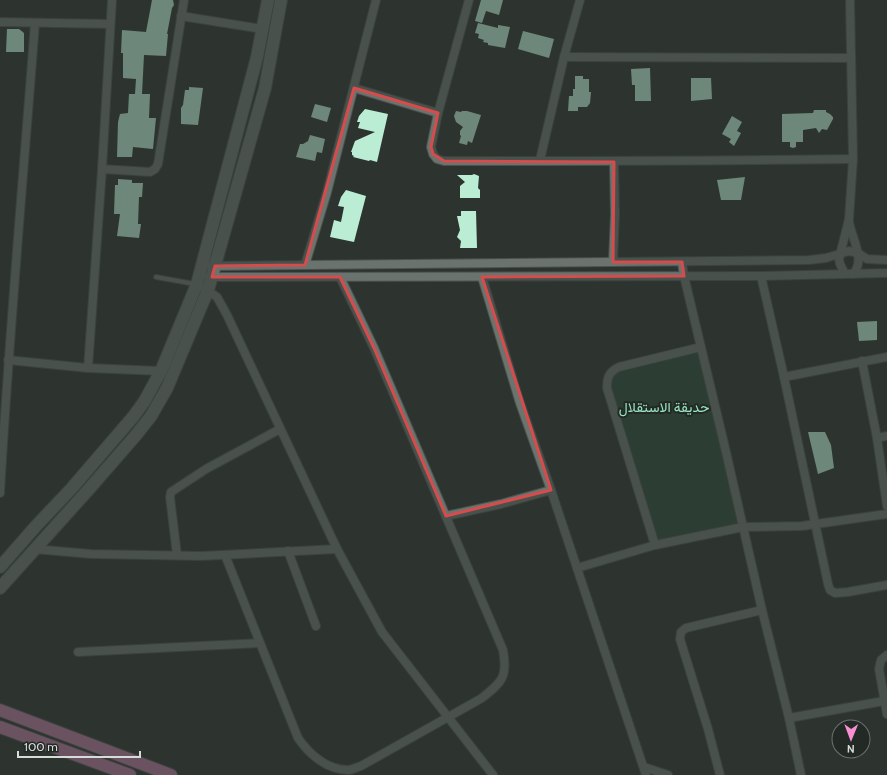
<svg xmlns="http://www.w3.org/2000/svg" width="887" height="775" font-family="Cabin,Vazirmatn,sans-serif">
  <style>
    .green { fill: #2c473a }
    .building { fill: #baedd4 }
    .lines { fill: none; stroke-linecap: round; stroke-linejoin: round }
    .lane-casing { stroke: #4b524e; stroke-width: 6 }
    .street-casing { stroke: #4b524e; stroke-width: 10 }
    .secondary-casing { stroke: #4b524e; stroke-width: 14 }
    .primary-casing { stroke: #4b524e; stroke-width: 14 }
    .lane { stroke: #6b736f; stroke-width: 4 }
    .street { stroke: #6b736f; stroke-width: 8 }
    .secondary { stroke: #6b736f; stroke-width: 12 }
    .primary { stroke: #b4759e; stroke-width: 12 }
    .marked { fill: none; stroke: #d64c4c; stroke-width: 3; stroke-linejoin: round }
    .labels { text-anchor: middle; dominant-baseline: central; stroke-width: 4; stroke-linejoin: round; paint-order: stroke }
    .park-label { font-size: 14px; fill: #97e6c1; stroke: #232a26 }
  </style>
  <rect width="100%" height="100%" fill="#2d3430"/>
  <!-- green -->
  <path class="green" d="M701,347l41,177 -87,21 -48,-157 4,-17z"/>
  <!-- building -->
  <g class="building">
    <path d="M152,0h21l1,5 -2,3 -5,26h1l-2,22 -22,-1 -2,39h8l-1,24h7l-3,31 -20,-2 -1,10h-15l1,-35 2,-8 8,-1 1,-19h6l1,-15 -13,-1v-25h-2l1,-23 24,2z"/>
    <path d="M481,0h22l-4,15 -13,-4 -4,12 -7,-2z"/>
    <path d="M478,23l20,5v-3l12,2 -5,21 -17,-3v-2l-5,-1 1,-2 -6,-2 1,-4 -4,-1z"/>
    <path d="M7,29h12l5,4v19h-18z"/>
    <path d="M523,31l31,8 -5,19 -31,-9z"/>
    <path d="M650,68l1,33h-16v-16h-3l-1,-16z"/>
    <path d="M575,76h8v3h6v13h2l-1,11 -3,4h-9v4h-10l1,-15h4v-7h2z"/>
    <path d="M691,78h20l1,21 -21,2z"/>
    <path d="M189,87l14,1 -5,37 -17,-1v-16l2,-3 2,-15h4z"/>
    <path d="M315,104l16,4 -4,14 -16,-5z"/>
    <path d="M365,109l23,5 -11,48 -7,-2 -1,1 -16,-4 1,-1 -2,-1v-3h-1l4,-11 20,-9 -17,-4 2,-6h-3l2,-6z"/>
    <path d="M814,110h12v2l4,2 3,3v2l-6,11 -5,-1 -3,4 -3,-5 -13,2v12h-7v5l-3,1 -3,-1v-5h-8v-28l31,-1z"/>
    <path d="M456,111l5,1 1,-1h5l14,4 -9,28 -4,-2 -1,4 -8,-2 2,-7 -1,-1v-4l3,-4 -7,-5 -2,-6z"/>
    <path d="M732,116l10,6 -5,9 4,2 -7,13 -5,-4 2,-3 -9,-5z"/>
    <path d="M310,135l15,4 -3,14 -5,-1 -2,9 -19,-4 4,-13h3l5,-3z"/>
    <path d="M474,174l5,2 -1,12 2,2v8h-20v-12l5,-4 -8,-7h15z"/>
    <path d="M745,177l-4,23h-20l-4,-20z"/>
    <path d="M118,179l14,1v3h11l-1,14h-3l-1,27h3l-2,14 -22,-2 3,-22h-6l1,-29h3z"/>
    <path d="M346,190l20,6 -12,46 -24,-5 4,-17 7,2 3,-15 -6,-1 3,-9z"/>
    <path d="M461,211h15l1,37h-17l1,-7 -4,-4 3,-7 -3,-14h4z"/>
    <path d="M877,321v19l-18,1 -2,-19z"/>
    <path d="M808,432h17l6,13 3,23 -16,6z"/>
  </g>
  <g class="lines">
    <!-- lane casing -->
    <g class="lane-casing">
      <path id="lane" d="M156,277l39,7"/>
    </g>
    <!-- street casing -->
    <g class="street-casing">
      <g id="street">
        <path d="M469,0l-31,113 -7,34 2,7 4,5 7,2c136,0 273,0 409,-2"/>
        <path d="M181,16l81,13"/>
        <path d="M0,22l110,2"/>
        <path d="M564,57l287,1"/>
        <path d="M354,88l84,25"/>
        <path d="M540,160l24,-103 16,-57"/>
        <path d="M102,169l48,3 5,-3 3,-5 26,-164"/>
        <path d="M849,222c3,17 17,38 4,52"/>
        <path d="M613,262l2,-48 -1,-52"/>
        <path d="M682,262l2,14 42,176 36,158 27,108 12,57"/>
        <path d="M305,265l22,-73 49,-192"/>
        <path d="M211,266l598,-6 17,-2 23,-7 9,2 9,6 20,1"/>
        <path d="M845,274l-5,-10 -1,-5 10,-40 4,-60 -3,-159"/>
        <path d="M761,276l23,101 44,207 2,6 5,3 13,-1 39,-7"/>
        <path d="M208,277l553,-1 126,-3"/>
        <path d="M482,277l38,126 31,87 95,285"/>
        <path d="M205,289l12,8 10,18 110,234 45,83 111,143"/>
        <path d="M8,360l80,8 73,3"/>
        <path d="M862,361l15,77 10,-2"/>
        <path d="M88,368l14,-199 10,-169"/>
        <path d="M784,377l103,-20"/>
        <path d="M877,438l10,68"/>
        <path d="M0,493c9,-157 23,-313 35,-470"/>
        <path d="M446,516l55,-12 50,-14"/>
        <path d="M655,545l-48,-157c0,-11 2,-16 12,-21l82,-20"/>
        <path d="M34,549l57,5 110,2 136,-7"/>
        <path d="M288,551l28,75"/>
        <path d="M177,555l-7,-58 1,-5 35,-23 74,-40"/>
        <path d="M225,555l73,183c11,16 29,32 50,32 4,0 9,-3 13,-4l121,-68c20,-16 26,-21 21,-48l-129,-302 -34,-71"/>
        <path d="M577,568l78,-23 88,-18 59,-1 85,-12"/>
        <path d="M78,652l181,-9"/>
        <path d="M887,655l-6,5 -2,9 8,45"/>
        <path d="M789,718l95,-17"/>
        <path d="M644,767l24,8"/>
        <path d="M720,775l-12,-46 -28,-90 1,-7 5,-4 76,-18"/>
      </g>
    </g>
    <!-- secondary casing -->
    <g class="secondary-casing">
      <g id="secondary">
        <path d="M0,567l36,-41 35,-37 62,-72 11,-15 17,-31 36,-87 60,-227 11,-57"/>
        <path d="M0,588l89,-99 47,-54 15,-19 16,-28 41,-98 57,-202 16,-88"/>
      </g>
    </g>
    <!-- primary casing -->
    <g class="primary-casing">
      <g id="primary">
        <path d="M0,710l171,65"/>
        <path d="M0,727l130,48"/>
      </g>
    </g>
    <!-- lane -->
    <use href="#lane" class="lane"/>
    <!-- street -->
    <use href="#street" class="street"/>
    <!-- secondary -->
    <use href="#secondary" class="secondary"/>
    <!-- primary -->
    <use href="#primary" class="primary"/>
  </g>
  <!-- marked area -->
  <path d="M0 0H887V775H0ZM354,88l84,25 -7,34 2,7 11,7 170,1 -1,100h69l2,14 -202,1 69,213 -105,26 -72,-168 -34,-71h-128l3,-11 90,-1z" fill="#2d3430" fill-opacity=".55" fill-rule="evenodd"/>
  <path class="marked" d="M354,88l84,25 -7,34 2,7 11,7 170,1 -1,100h69l2,14 -202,1 69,213 -105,26 -72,-168 -34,-71h-128l3,-11 90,-1z"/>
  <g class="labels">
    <!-- park labels -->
    <g class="park-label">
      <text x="664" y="407">حديقة الاستقلال</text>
    </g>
  </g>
  <!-- north arrow -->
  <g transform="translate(851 739) rotate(181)"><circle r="19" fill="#232a26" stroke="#6b716e"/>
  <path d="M0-3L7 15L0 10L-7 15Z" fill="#f690d0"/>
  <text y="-6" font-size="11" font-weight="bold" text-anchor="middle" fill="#d7dcda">N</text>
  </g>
  <!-- scale -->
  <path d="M18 751v6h122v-6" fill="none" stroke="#d7dcda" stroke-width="2"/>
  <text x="24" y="751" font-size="12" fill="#d7dcda" stroke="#232a26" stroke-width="3" paint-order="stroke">100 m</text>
</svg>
